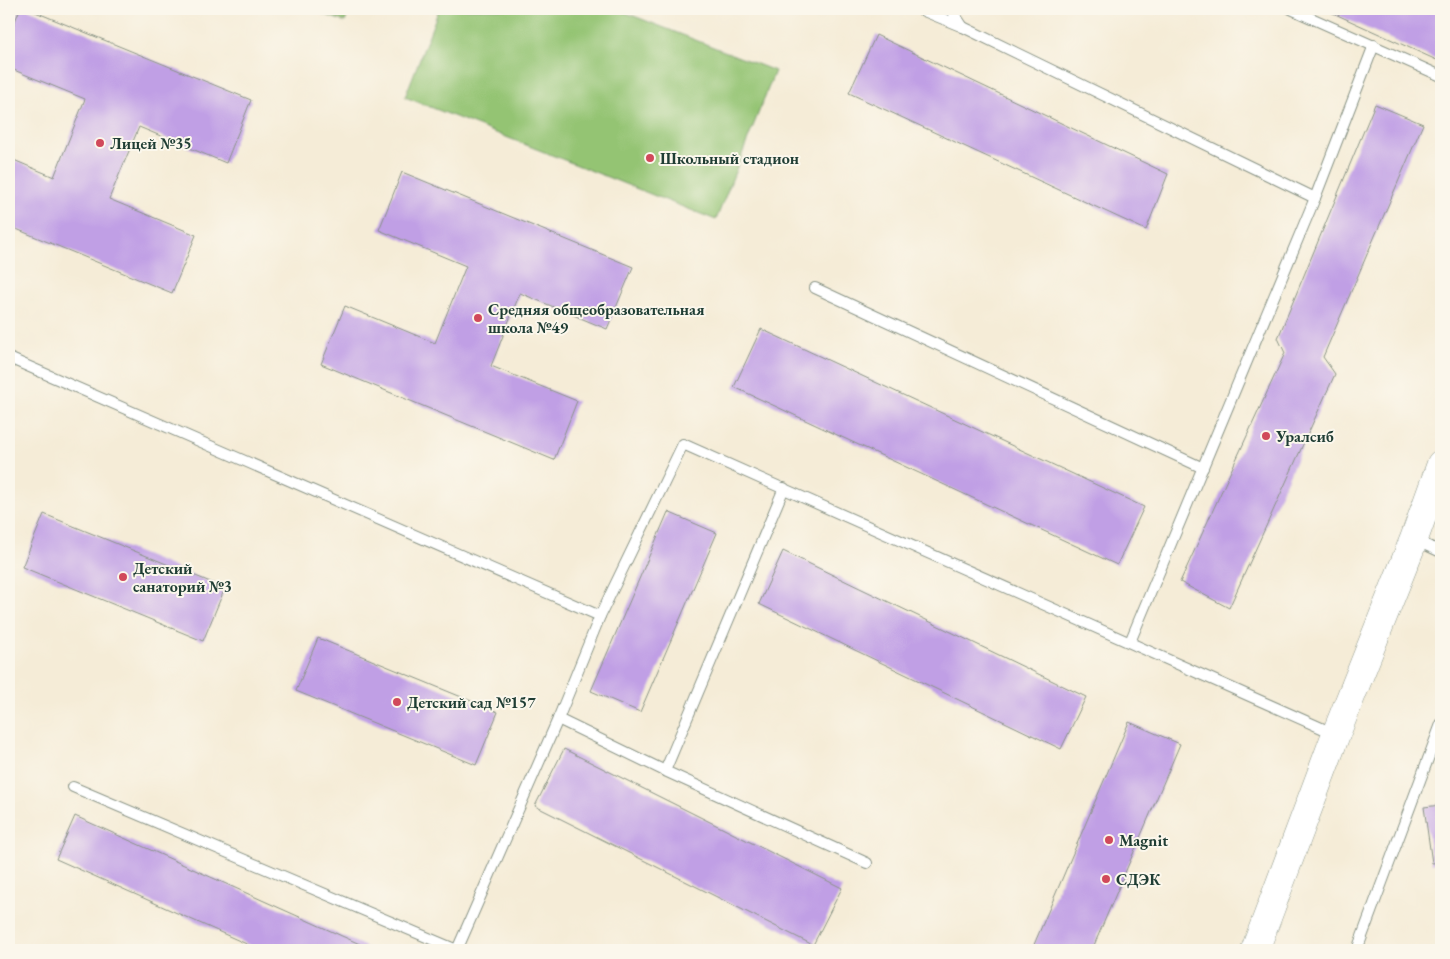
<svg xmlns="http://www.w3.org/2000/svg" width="1450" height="959" font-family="'EB Garamond',serif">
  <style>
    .pitch { fill: #94c473; stroke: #5a8054 }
    .building { fill: #c09fe5 }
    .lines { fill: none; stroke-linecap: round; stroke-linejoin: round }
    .lane-casing { stroke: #8a9486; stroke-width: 12 }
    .secondary-casing { stroke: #8a9486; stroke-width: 29 }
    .lane { stroke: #fff; stroke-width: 10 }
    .secondary { stroke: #fff; stroke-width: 28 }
    .poi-dot { fill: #d1495b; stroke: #fbf7ec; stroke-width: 2 }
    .labels { text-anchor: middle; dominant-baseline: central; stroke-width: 4; stroke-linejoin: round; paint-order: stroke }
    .poi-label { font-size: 16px; font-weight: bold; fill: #1f3d34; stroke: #fbf7ec; text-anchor: start }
  </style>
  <rect width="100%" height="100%" fill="#fbf7ec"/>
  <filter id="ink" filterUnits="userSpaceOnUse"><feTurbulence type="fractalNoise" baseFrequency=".02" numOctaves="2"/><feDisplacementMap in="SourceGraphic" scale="10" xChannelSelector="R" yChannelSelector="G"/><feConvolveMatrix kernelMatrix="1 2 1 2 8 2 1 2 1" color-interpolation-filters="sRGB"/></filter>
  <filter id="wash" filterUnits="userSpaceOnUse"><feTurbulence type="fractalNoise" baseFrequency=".0096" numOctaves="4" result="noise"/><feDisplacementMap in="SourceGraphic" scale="20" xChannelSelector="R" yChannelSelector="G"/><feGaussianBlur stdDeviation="1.12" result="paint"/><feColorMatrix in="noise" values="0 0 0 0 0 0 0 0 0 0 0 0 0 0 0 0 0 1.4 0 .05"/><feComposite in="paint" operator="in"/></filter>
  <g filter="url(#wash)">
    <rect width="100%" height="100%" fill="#f5ecd7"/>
    <!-- pitch -->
    <g class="pitch">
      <path d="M310,9h40l-5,13z"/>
      <path d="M439,9h177l159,62 -59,149 -311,-123z"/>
    </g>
    <g id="blocks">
      <!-- building -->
      <g class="building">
        <path d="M20,9h8l223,91 -25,63 -87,-36 -30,72 87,36 -24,58 -163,-67v-68l45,19 31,-78 -76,-31v-32z"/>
        <path d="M1324,9h117v53z"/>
        <path d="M876,35l292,139 -22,56 -297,-137z"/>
        <path d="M1375,104l48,20 -100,233 12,17 -106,234 -49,-26 105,-229 -7,-15z"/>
        <path d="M402,172l231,95 -26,62 -87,-36 -29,73 86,35 -23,59 -233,-96 24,-58 90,37 31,-77 -87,-36z"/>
        <path d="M761,329l383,178 -27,58 -383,-178z"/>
        <path d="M668,512l49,21 -77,179 -49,-21z"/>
        <path d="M44,514l181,74 -22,53 -181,-74z"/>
        <path d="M783,551l303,146 -25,52 -302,-145z"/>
        <path d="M318,638l180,74 -22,53 -180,-74z"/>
        <path d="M1129,722l51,22 -88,206h-51l-8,-3z"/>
        <path d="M564,749l278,139 -29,57 -278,-139z"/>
        <path d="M1441,805v57l-9,1 -8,-56z"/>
        <path d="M75,816l298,134h-113l-204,-91z"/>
      </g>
    </g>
  </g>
  <g filter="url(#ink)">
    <use href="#blocks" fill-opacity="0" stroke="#8a9486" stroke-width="1"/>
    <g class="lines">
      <!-- lane casing -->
      <g class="lane-casing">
        <g id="lane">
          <path d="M919,9l44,18 -12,-18"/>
          <path d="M1291,9l150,67"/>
          <path d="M963,27l352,171"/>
          <path d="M815,288l388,180"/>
          <path d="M9,358l591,258"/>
          <path d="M784,488l-119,283 202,92"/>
          <path d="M1415,540l26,12"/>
          <path d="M1130,642l185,-444 59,-153"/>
          <path d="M558,719l107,52"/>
          <path d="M73,787l384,163 101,-231 42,-103 83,-172 652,290"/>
          <path d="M1357,950l84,-226"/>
        </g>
      </g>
      <!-- secondary casing -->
      <g class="secondary-casing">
        <path id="secondary" d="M1255,950l81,-216 78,-195 27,-75"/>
      </g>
      <!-- lane -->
      <use href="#lane" class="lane"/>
      <!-- secondary -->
      <use href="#secondary" class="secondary"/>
    </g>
  </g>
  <!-- markers -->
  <g class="poi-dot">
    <circle cx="100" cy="143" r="5"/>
    <circle cx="650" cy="158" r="5"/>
    <circle cx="478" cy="318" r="5"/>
    <circle cx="1266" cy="436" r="5"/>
    <circle cx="123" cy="577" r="5"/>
    <circle cx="397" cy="702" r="5"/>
    <circle cx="1109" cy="840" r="5"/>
    <circle cx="1106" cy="879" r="5"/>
  </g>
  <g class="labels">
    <!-- poi labels -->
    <g class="poi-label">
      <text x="110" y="143">Лицей №35</text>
      <text x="660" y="158">Школьный стадион</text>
      <text x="488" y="309">Средняя общеобразовательная<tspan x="488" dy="18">школа №49</tspan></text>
      <text x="1276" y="436">Уралсиб</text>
      <text x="133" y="568">Детский<tspan x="133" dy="18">санаторий №3</tspan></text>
      <text x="407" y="702">Детский сад №157</text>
      <text x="1119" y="840">Magnit</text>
      <text x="1116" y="879">СДЭК</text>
    </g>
  </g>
  <!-- margin -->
  <rect width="1450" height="959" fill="none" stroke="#fbf7ec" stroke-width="30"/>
</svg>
